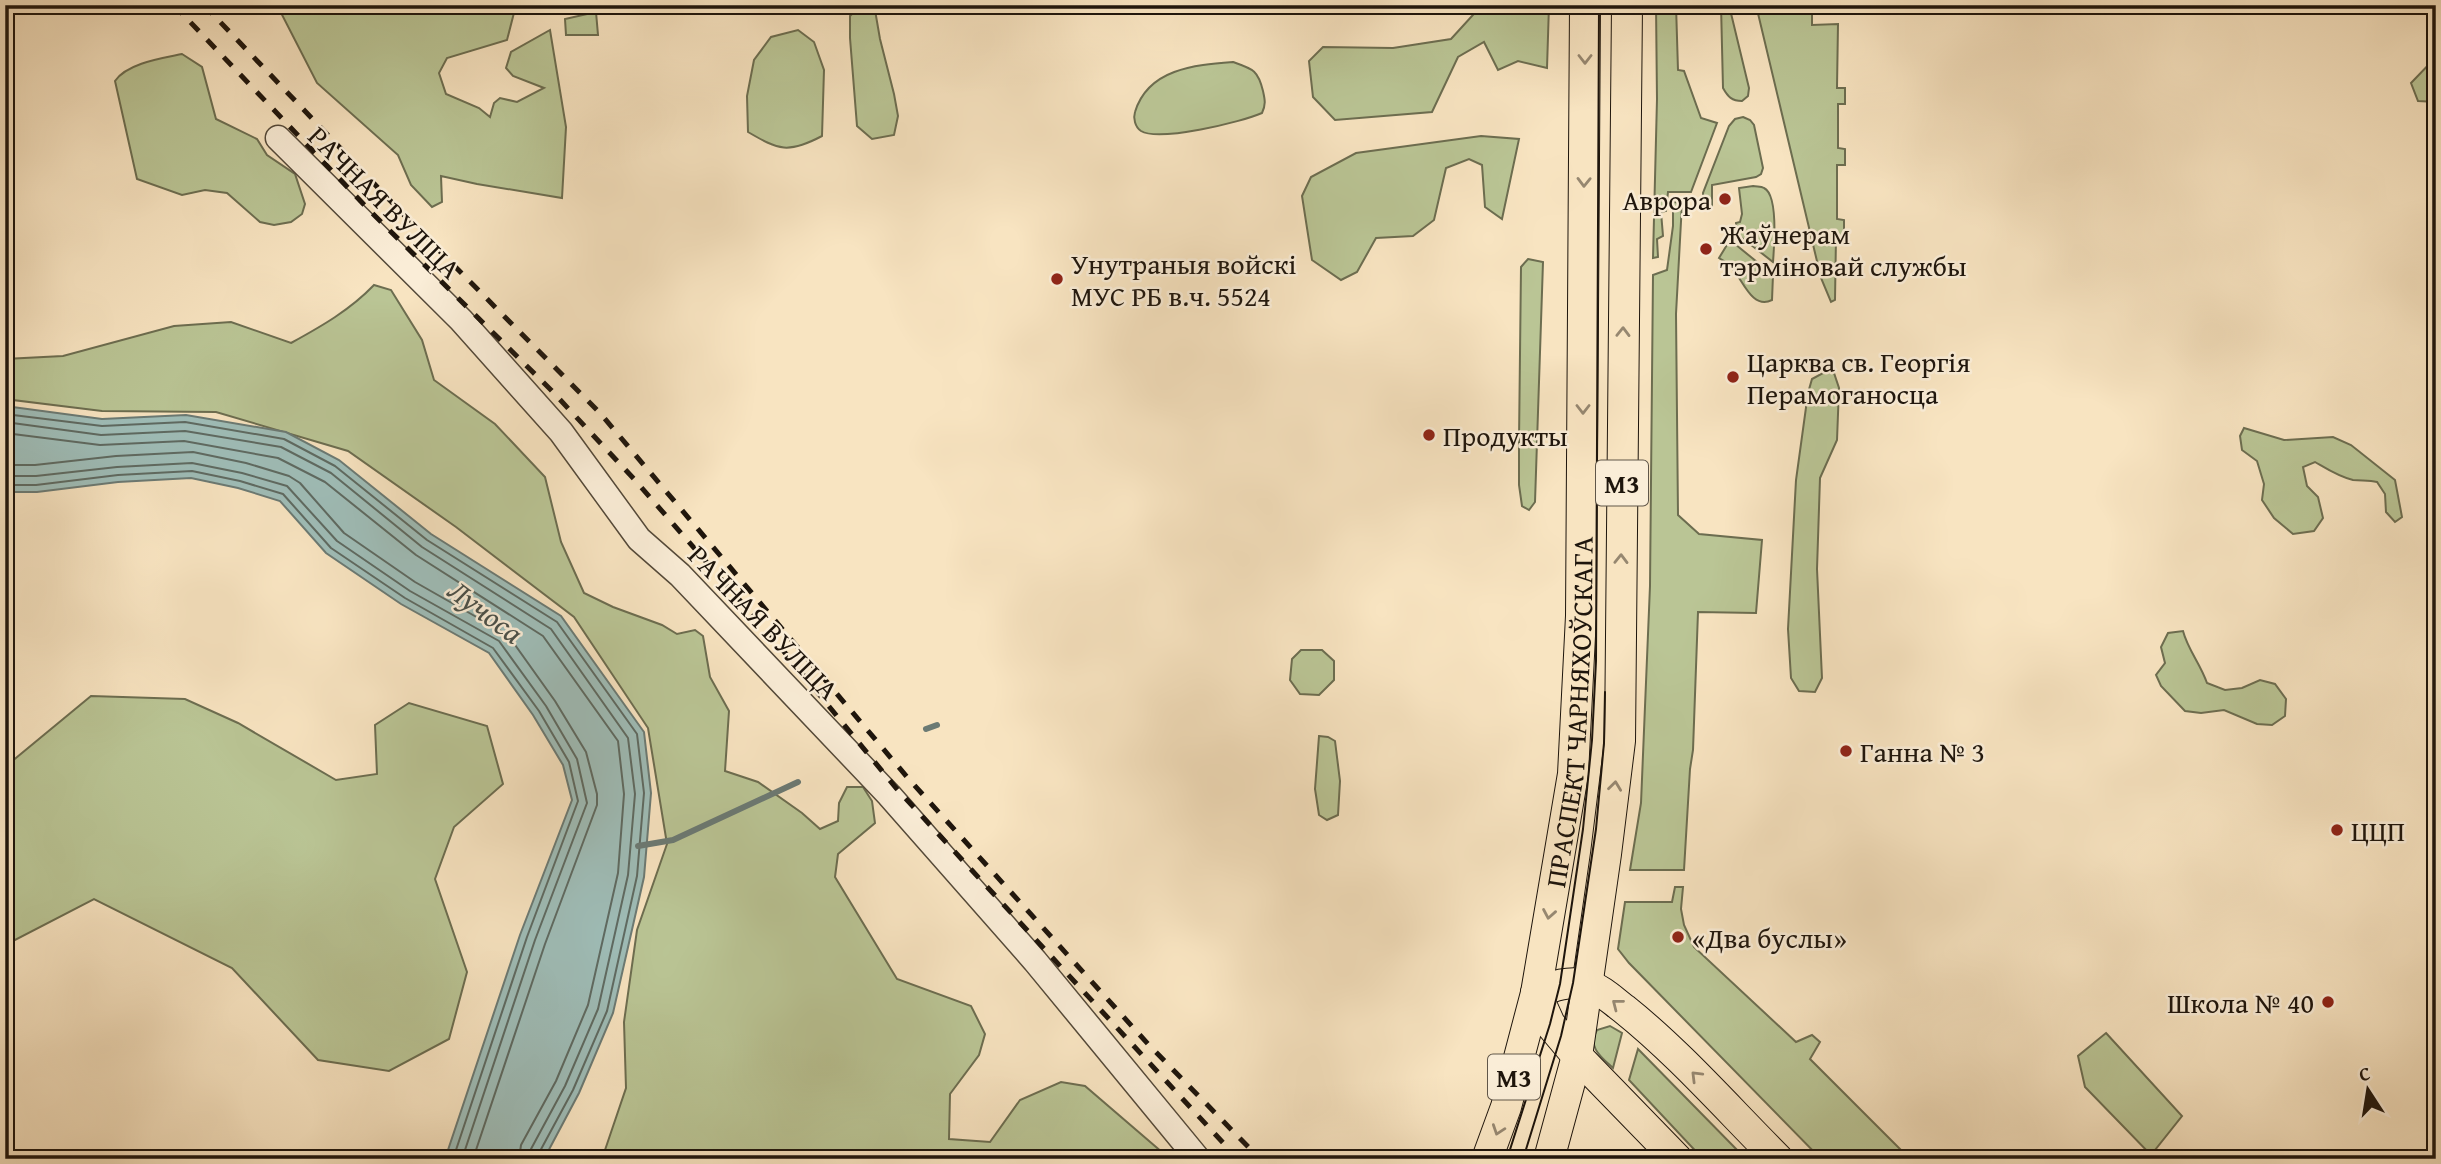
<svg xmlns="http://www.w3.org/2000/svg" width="2441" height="1164" font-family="'Gentium Book Plus',serif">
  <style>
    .green { fill: #bac595; stroke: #6c6d50; stroke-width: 2 }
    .water { fill: #9fbeb9; stroke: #6b7a74; stroke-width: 2 }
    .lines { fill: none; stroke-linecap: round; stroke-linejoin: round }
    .shore { stroke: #5e6a62; stroke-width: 2 }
    .stream { stroke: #6b7a74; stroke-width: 6 }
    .minor-casing { stroke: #544939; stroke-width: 27 }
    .major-casing { stroke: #1e150c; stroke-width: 32 }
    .minor { stroke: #faedd7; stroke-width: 24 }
    .major { stroke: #f8e4c1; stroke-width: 30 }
    .tram { stroke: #1e150c; stroke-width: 2 }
    .rail { stroke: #1e150c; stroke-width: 5; stroke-dasharray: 12 12; stroke-linecap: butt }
    .oneway { stroke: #968770 }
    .poi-dot { fill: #8f2418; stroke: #faedd7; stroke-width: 2.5 }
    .labels { text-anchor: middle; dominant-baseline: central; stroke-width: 5; stroke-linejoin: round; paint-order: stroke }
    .shield { fill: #faedd7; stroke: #605649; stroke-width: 2 }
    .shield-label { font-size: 26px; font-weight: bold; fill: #1e150c }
    .poi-label { font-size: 28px; fill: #1e150c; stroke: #faedd7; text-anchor: start }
    .street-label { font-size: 28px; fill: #1e150c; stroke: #faedd7 }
    .water-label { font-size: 30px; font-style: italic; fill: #4b5049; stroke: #faedd7 }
  </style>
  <rect width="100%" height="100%" fill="#f8e4c1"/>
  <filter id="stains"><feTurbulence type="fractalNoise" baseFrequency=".00286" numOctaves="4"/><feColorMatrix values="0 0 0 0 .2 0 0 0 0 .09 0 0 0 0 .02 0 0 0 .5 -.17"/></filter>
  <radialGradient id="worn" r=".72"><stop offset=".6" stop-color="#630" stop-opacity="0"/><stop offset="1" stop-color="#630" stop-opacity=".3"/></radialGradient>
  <!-- green -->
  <g class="green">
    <path d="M277,5h239l-9,35 -60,18 -8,15 7,21 33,14 11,9 4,-14 6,-5 17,4 27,-14 -31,-12 -7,-8 5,-16 39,-22 16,97 -4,71 -85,-14 -36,-8 1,26 -10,5 -21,-22 -13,-30 -81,-72z"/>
    <path d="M1482,5h67l-2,63 -29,-7 -20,9 -14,-28 -26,15 -26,55 -97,8 -22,-23 -4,-36 14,-14 70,1 58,-9z"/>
    <path d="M1656,5h20l2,65 6,1 17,47 16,5 -26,69h-23l-2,19 -5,1 2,24 -6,3 1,18 -5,1 4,-159z"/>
    <path d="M1721,5h8l20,83 -1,8 -6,5c-10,0 -14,-4 -19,-13z"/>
    <path d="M1756,5h35v2l21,4v14l26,-1 -1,64h8v16h-7v44l7,1v16h-8v54l7,1v16l-8,1 -1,63 -4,2 -10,-24z"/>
    <path d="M860,6l15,4 5,29 14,55 4,22 -4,19 -22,4 -15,-13 -7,-88v-22z"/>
    <path d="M596,12l2,23h-32l-1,-16z"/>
    <path d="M798,30l16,12 10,28 -2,66c-34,18 -43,14 -74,-4l-1,-36 7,-36 17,-23z"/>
    <path d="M182,54l20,13 14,52 41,20 10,16 28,19 10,30 -3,10 -11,8 -17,3 -14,-3 -33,-29 -22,-3 -23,5 -45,-16 -22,-98c12,-18 48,-23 67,-27z"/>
    <path d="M2436,57v45l-18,-1 -7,-18z"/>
    <path d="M1233,62c20,7 25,8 30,29 2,9 3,13 -1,22 -20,9 -103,29 -121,18 -6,-4 -8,-13 -6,-19 13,-43 59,-47 98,-50z"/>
    <path d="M1743,117l7,3 4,5 9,43 -2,6 -5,3 -44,8v22h-8l-1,-14 26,-67 6,-7z"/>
    <path d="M1481,136l38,3 -17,80 -17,-12 -3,-42 -13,-6 -23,9 -12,52 -21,16 -37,2 -19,34 -16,8 -29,-20 -10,-64 9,-19 45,-24z"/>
    <path d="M1753,186c4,1 8,0 11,2 15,7 10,60 9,74l-36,-28 -1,-11 4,-1 2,-8 -3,-26z"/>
    <path d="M1673,202l9,1 -6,111 2,201 21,19 63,6 -6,73 -58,-1 -5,138 -3,19 -6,101h-54l11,-67 9,-217 3,-311 14,-5 6,-44z"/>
    <path d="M1730,240l43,35 -1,25c-20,10 -29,-20 -40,-32 -3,-5 -9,-7 -13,-10z"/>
    <path d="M1528,259l15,3 -8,240 -6,8 -7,-4 -3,-21v-44l2,-174z"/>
    <path d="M374,285l17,5 31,50 12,40 61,44 50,53 16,65 23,51 29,14 49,18 15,9 18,-4 8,6 7,41 19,34 -4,60 33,11 44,31 18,16 18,-8 1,-18 8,-16h16l9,14 3,22 -37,31 -3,23 62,102 74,27 14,28 -6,21 -29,39 -1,45 41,3 30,-42 41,-18 24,4 85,73h-564l-1,-9 21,-62 -2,-66 13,-92 30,-86 -19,-116 -74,-111 -118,-90 -108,-76 -132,-39 -114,-1 -97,-12v-40l58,-3 111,-30 57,-4 60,21c31,-17 59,-33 83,-58z"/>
    <path d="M1823,373h11l5,15 -2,52 -17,38 -3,91 5,109 -7,14 -16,-1 -8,-13 -3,-49 8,-149 12,-87 4,-14z"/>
    <path d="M2244,428l40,12 49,-3 18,8 44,35 7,37 -7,5 -9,-10 -1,-18 -8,-12c-8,-2 -15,-1 -24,-2 -14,-3 -26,-11 -38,-18l-12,5 4,19 11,11 5,21 -9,13 -21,3 -19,-16 -12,-18 2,-16 -7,-23 -15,-11 -2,-14z"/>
    <path d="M2183,631c5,19 17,32 24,52l18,7 17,-2 18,-8 15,4 11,15 -1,17 -13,9 -15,-1 -33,-14 -23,3 -16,-2 -24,-25 -5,-11 9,-12 -4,-16 7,-14z"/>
    <path d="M1301,650h21l12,11v19l-15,15 -19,-1 -10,-14 2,-21z"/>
    <path d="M91,696l94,3 53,24 98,57 41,-6 -2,-49 34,-22 78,23 16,58 -49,43 -19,52 32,93 -18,67 -60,32 -71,-11 -86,-92 -138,-69 -79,41h-10v-173z"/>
    <path d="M1319,736l9,1 7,4 5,40 -2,34 -11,5 -8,-5 -4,-26z"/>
    <path d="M1675,887h8l-2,22 3,16 10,22 102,95 16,-7 8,7 -10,17 100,100h-89l-192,-196 -11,-14 7,-47h47z"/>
    <path d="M1610,1026l12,7 -9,35c-12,-11 -26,-21 -16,-38z"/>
    <path d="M2106,1033l76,83 -31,39 -66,-68 -7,-31z"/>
    <path d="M1638,1049l108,110h-43l-74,-79z"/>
  </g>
  <!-- water -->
  <path class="water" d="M5,406l97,13 84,-4 100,17 53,28 92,74 130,82 83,116 7,61 -7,84 -31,136 -34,80 -35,66h-99l75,-224 52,-135 -9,-35 -30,-50 -44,-62 -88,-49 -75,-51 -46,-52 -42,-13 -47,-10 -73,4 -81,10h-32z"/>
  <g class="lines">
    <!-- shore -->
    <g class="shore">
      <path d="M5,414l97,12 83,-4 99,17 51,27 92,74 130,82 80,112 7,59 -7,83 -30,135 -34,79 -34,63 -1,6"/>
      <path d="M5,422l96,13 84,-4 96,16 50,26 91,74 129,82 77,109 7,56 -7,81 -30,134 -33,77 -34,63 -2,10"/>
      <path d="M5,433l95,12 84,-4 94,17 47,24 91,73 127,81 75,105 6,53 -6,79 -30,132 -32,76 -35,64 -2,14"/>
      <path d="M5,465h30l81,-9 77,-4 53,11 43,13 11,7 44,50 71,49 93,53 47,66 31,51 11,42v11l-52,139 -72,215"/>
      <path d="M5,476h31l81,-9 75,-4 50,10 45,13 50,55 73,50 89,50 47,65 31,53 10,44 -52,137 -73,219"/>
      <path d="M5,485h31l82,-10 74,-4 48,10 43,13 48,54 74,50 88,50 46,63 30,51 9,39 -51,136 -74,222"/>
    </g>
    <!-- stream -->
    <g class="stream">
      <path d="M926,729l11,-4"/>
      <path d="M638,846l35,-6 125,-58"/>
    </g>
    <!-- minor casing -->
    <g class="minor-casing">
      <path id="minor" d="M278,138l183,182 100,112 78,107 41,36 209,220 146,166 163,198"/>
    </g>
    <!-- major casing -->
    <g class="major-casing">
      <g id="major">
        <path d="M1536,993c17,-7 33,-13 52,-8 14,5 24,15 36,24 55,44 103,99 154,150"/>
        <path d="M1536,993l14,31 27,32 100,103"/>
        <path id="s1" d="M1487,1159l19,-52 30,-114 37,-219 8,-158 4,-611"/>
        <path d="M1549,1159l28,-103 29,-202 14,-113 7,-736"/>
      </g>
    </g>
    <!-- minor -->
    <use href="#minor" class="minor"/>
    <!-- major -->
    <use href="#major" class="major"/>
    <!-- tram -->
    <g class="tram">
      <path d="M1507,1159l43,-135 10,-40 23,-155 9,-89 4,-79 3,-656"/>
      <path d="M1523,1159l38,-123 12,-53 23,-154 8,-86 1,-51"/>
    </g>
    <!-- rail -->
    <g class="rail">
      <path d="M174,5l198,208 179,177 83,89 143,164 119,145 342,371"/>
      <path d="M204,5l199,209 197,199 307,364 241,267 112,115"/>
    </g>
  </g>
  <!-- one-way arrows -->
  <defs><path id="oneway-chevron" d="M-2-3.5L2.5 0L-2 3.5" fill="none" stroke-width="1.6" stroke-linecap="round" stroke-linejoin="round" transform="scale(1.75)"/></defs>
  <g class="oneway">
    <use href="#oneway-chevron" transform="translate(1585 59) rotate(90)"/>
    <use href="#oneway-chevron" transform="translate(1584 182) rotate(91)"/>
    <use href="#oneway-chevron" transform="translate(1623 332) rotate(-89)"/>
    <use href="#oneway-chevron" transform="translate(1583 409) rotate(90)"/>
    <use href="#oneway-chevron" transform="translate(1621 559) rotate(-89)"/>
    <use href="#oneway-chevron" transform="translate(1615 786) rotate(-83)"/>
    <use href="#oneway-chevron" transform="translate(1549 914) rotate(100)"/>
    <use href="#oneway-chevron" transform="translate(1617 1004) rotate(-142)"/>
    <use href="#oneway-chevron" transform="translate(1696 1076) rotate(-135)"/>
    <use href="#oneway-chevron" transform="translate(1498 1130) rotate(109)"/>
  </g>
  <!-- markers -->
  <g class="poi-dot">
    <circle cx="1725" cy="199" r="7"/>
    <circle cx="1706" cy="249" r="7"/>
    <circle cx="1057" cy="279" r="7"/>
    <circle cx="1733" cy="377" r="7"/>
    <circle cx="1429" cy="435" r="7"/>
    <circle cx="1846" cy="751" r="7"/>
    <circle cx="2337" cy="830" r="7"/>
    <circle cx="1678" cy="937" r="7"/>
    <circle cx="2328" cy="1002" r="7"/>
  </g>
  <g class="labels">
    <!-- shield labels -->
    <g class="shield">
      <rect x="1596" y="460.5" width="52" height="45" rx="5"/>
      <rect x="1488" y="1054.5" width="52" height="45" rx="5"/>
    </g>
    <g class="shield-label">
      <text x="1622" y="483">М3</text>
      <text x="1514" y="1077">М3</text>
    </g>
    <!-- poi labels -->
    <g class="poi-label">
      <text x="1711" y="199" text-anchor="end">Аврора</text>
      <text x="1720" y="233">Жаўнерам<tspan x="1720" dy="32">тэрміновай службы</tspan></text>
      <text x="1071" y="263">Унутраныя войскі<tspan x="1071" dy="32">МУС РБ в.ч. 5524</tspan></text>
      <text x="1747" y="361">Царква св. Георгія<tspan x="1747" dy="32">Перамоганосца</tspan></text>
      <text x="1443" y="435">Продукты</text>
      <text x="1860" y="751">Ганна № 3</text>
      <text x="2351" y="830">ЦЦП</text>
      <text x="1692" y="937">«Два буслы»</text>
      <text x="2314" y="1002" text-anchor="end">Школа № 40</text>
    </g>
    <!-- street labels -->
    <g class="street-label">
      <text transform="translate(385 202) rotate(45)">РАЧНАЯ ВУЛІЦА</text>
      <text transform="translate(764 622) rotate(46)">РАЧНАЯ ВУЛІЦА</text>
      <text stroke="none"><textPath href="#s1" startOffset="457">ПРАСПЕКТ ЧАРНЯХОЎСКАГА</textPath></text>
    </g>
    <!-- water labels -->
    <g class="water-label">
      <text transform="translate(486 611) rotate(37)">Лучоса</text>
    </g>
  </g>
  <!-- margin -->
  <rect width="2441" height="1164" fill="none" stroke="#f8e4c1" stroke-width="28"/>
  <rect x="7" y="7" width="2427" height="1150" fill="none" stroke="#1e150c" stroke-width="3.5"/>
  <rect x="14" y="14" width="2413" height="1136" fill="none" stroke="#1e150c" stroke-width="2"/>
  <!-- north arrow -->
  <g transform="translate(2368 1090) rotate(348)" stroke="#faedd7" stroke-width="5" paint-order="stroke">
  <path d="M0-5L12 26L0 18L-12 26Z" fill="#1e150c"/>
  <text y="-10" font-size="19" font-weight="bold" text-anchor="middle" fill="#1e150c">С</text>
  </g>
  <rect width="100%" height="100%" filter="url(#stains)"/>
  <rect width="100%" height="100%" fill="url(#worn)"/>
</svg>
